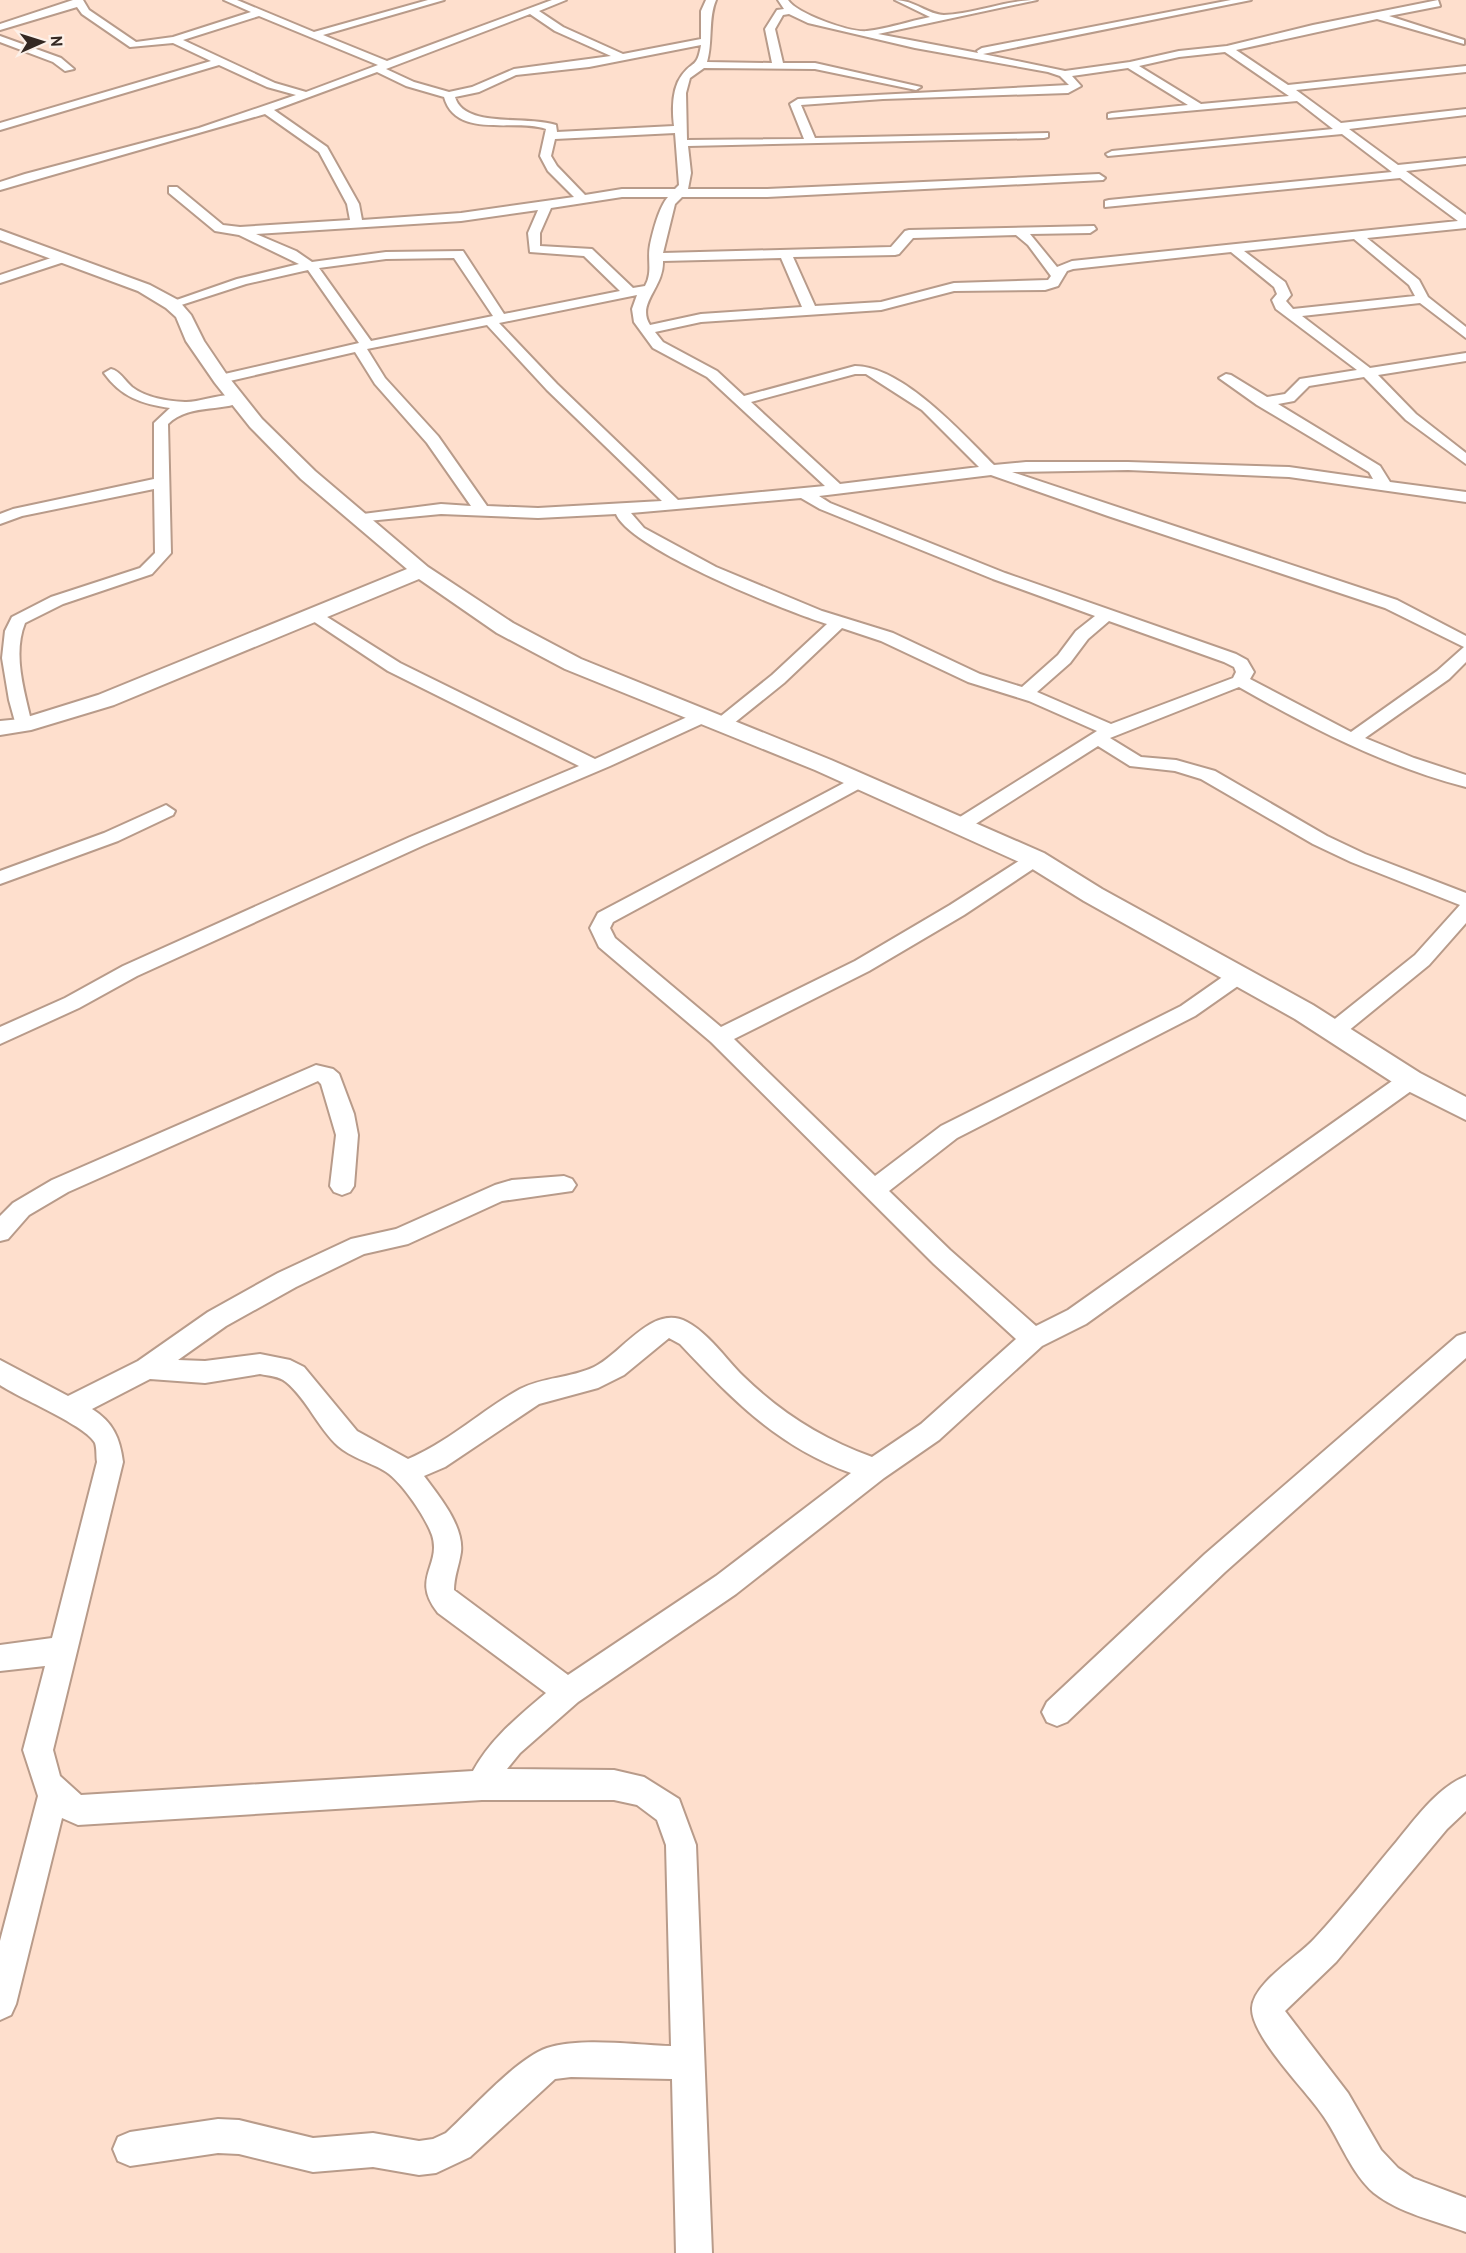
<svg xmlns="http://www.w3.org/2000/svg" width="1466" height="2253" font-family="'PT Sans',sans-serif">
  <style>
    .lines { fill: none; stroke-linecap: round; stroke-linejoin: round }
    .minor-casing { stroke: #b89b8a; stroke-width: 4 }
    .tertiary-casing { stroke: #b89b8a; stroke-width: 4 }
    .minor { fill: #fff; fill-rule: evenodd }
    .tertiary { fill: #fff; fill-rule: evenodd }
  </style>
  <rect width="100%" height="100%" fill="#fedfcd"/>
  <g class="lines">
    <!-- minor casing -->
    <g class="minor-casing">
      <g id="minor">
        <path d="M73,0h10l6,10 47,32 37,-5 78,-25 -27,-12h13l77,32 114,-32h16l-121,35 64,26 165,-61h14l-27,11 24,16 60,27 78,-15v-28l5,-11h10c-8,18 -3,42 -9,62l65,1 -7,-34 12,-19 7,-1 -6,-9h10c9,14 63,33 79,31 20,-2 43,-10 63,-14l-35,-17c19,0 34,15 49,15 31,-1 61,-15 93,-15l-159,34 100,19 -1,-2 5,-3 249,-48h20l-268,54 82,17 65,-9 49,-11 48,-5 86,-21 125,-25 2,6 -51,10 75,24v4l-87,-25 -141,31 52,35 178,-19v6l-170,18 45,33 125,-14v6l-117,14 49,36 68,-7v6l-60,7 60,44v13l-99,10 52,42 9,17 38,30v11l-46,-35 -118,13 68,52 96,-15v8l-88,14 38,39 50,39v11l-60,-44 -42,-43 -55,9 -15,15 -16,3 102,62 10,16 76,10v10l-177,-25 -161,-7 -116,2 385,128 69,36v26l-17,17 -84,59 49,20 52,17v12c-81,-21 -155,-59 -227,-100l-129,51 31,19 35,3 39,11 112,65 38,18 101,39v30l-37,42 -87,71 -8,3 -8,-3 -3,-5 3,-5 89,-71 45,-50 -109,-43 -38,-18 -112,-65 -26,-8 -45,-5 -32,-20 -132,84h-14l-3,-4 3,-4 145,-91 -68,-30 -61,-19 -87,-41 -39,-13 -58,55 -56,45h-12l-3,-4 3,-4 56,-45 55,-51c-39,-12 -197,-75 -211,-110l-78,4 -97,-4 -84,8 -2,-3 8,-5 78,-10 30,2 -44,-63 -52,-59 -20,-32 -134,31 -5,-1v-6l143,-33 -51,-73 -62,14 -74,24 -7,-4 72,-25 62,-15 -60,-29 -24,-4 -46,-38v-6h8l46,38 17,2 110,-7 -3,-16 -28,-52 -54,-38 -265,76v-8l25,-8 174,-46 97,-33 -29,-8 -48,-22 -219,65v-7l211,-62 -38,-18 -43,4 -48,-33 -5,-7 -77,23v-6zM530,14l25,17 56,25 -97,13 -42,18 -23,5 -35,-10 -28,-13zM789,14l19,9 107,25 133,24 12,4 9,9 -271,14 -8,5 14,35 -117,1 -1,-47 4,-15 14,-10 111,1 101,21 5,-3 -106,-24h-32l-8,-34 8,-14zM259,16l119,49 -72,27 -31,-9 -92,-43zM701,45c-4,24 -8,15 -19,30 -10,13 -10,35 -8,51l-117,6 -1,-7c-28,-10 -92,4 -101,-28l24,-5 37,-17 73,-8zM1225,52l64,44 -88,8 -62,-38 40,-9zM1128,68l60,37 -76,8 -4,1v4l189,-17 36,28 -221,22 -6,3 2,2 234,-22 50,38 -283,28 -4,1v6l295,-29 58,43 -386,40 -15,6 -27,-33 60,-1 6,-4 -2,-3 -185,4 -4,1 -14,16 -228,6 12,-49 7,-7h85l336,-17 2,-2 -6,-4 -332,15h-79l3,-16 -3,-27 356,-8 4,-1v-4l-233,5 -14,-33 82,-6 185,-6 13,-7 -9,-10zM377,72l29,14 38,11c12,43 70,21 102,32l-6,27 8,15 26,26 -113,16 -99,7 -3,-16 -32,-57 -53,-37zM675,133l4,52 -4,4h-53l-37,6 -28,-29 -6,-10 4,-17zM622,197h46c-9,10 -15,34 -18,48 -3,15 3,27 -5,41l-12,2 -41,-39 -52,-3v-13l11,-25zM538,210l-10,23 2,19 54,4 36,35 -116,23 -41,-63 -77,1 -74,10 -16,-11 -40,-17 205,-13zM1016,235l12,10 23,31 -3,4 -94,3 -73,19 -66,4 -22,-49 102,-2 4,-1 14,-16zM1354,239l55,46 6,11 -122,13 -7,-8 5,-6 -6,-13 -41,-31zM1231,252l43,35 3,7 -5,6 4,9 81,61 -57,9 -15,15 -18,3 -36,-22 -5,-1 -7,4 38,27 112,67 4,7 -84,-12 -161,-5h-102l-32,3c-32,-32 -92,-99 -139,-99l-111,30 -27,-25 -54,-29 -8,-10 46,-10 180,-12 73,-19 91,-1 13,-4 9,-15 6,-2zM454,258l39,58 -122,25 -52,-73 67,-9zM781,258l21,49 -101,7 -51,11c-14,-22 14,-37 13,-64zM637,295l-5,14 2,13 19,26 54,29 118,109 -147,14 -121,-116 -58,-61zM487,325l60,65 115,111 -124,7 -51,-2 -49,-70 -53,-58 -18,-29zM855,374h11l56,36 57,57 -139,17 -89,-82zM991,475l117,41 277,92 79,39 -27,24 -86,61 -101,-53 4,-7 -7,-12 -11,-6 -231,-81 -175,-70 -11,-7zM801,498l19,11 173,70 102,37 -19,15 -18,24 -36,32 -42,-13 -87,-41 -71,-22 -106,-44 -72,-39 -13,-15zM1109,621l115,41 10,5 2,5 -3,6 -122,46 -74,-32 33,-29 18,-24z"/>
        <path d="M0,36l61,22 13,11 -9,2 -12,-9 -53,-20z"/>
        <path d="M60,255l4,1v6l-64,21v-8z"/>
        <path d="M111,369c9,2 14,12 21,18 14,11 35,14 53,15 15,1 49,-14 59,-3 -13,14 -54,3 -76,25l3,129 -19,21 -89,30 -38,19c-13,32 0,70 7,102l-3,4h-12l-8,-29 -7,-42 3,-27 7,-14 39,-20 89,-29 15,-15 -1,-64 -132,27 -22,8v-10l13,-5 141,-30v-56l16,-15c-28,-4 -49,-11 -66,-35z"/>
        <path d="M316,610l84,53 195,96 101,-46 6,-1 9,5 -3,4 -98,45 -186,79 -287,131 -58,32 -79,36v-17l65,-29 58,-32 287,-129 169,-71 -191,-95 -78,-52 -2,-4 2,-4z"/>
        <path d="M859,775l9,6 -2,4 -253,137 -3,6 5,10 106,89 134,-66 95,-56 78,-50h14l3,4 -3,4 -78,52 -95,56 -135,68 141,137 66,-50 240,-120 50,-35h14l3,5 -3,5 -50,35 -238,122 -68,53 61,59 86,76 32,-16 334,-236 8,-2 8,2 3,6 -3,6 -332,238 -44,22 -103,94 -55,38 -148,116 -158,108 -58,51 -13,16 107,1 30,7 35,22 17,46 16,408h-36l-4,-174 -101,-2 -16,2 -85,78 -34,16 -17,2 -46,-8 -60,5 -74,-18 -21,-1 -88,13 -12,-5 -5,-12 5,-12 12,-5 88,-13 21,1 74,18 60,-5 46,8 14,-2 13,-6c26,-24 70,-74 101,-85 34,-11 88,-3 124,-2l-5,-201 -9,-25 -20,-15 -23,-5h-132l-404,25 -16,-7 -46,186 -5,11 -11,5v-79l38,-145 -15,-46 22,-84 -45,5v-26l52,-7 45,-176c-1,-6 0,-13 -2,-19 -8,-17 -76,-45 -95,-58v-25l68,36 70,-35 70,-49 70,-39 73,-34 45,-10 99,-44 17,-5 52,-4 8,3 4,6 -4,6 -70,10 -94,43 -44,10 -68,33 -70,39 -48,34 27,1 55,-7 30,6 14,7 53,64 51,28c41,-17 74,-49 112,-70 23,-12 51,-11 74,-22 28,-13 58,-64 93,-45 21,11 39,37 56,54 38,37 79,63 129,81l49,-33 95,-85 -82,-75 -223,-222 -112,-95 -9,-19 8,-15zM669,1338l11,6c53,56 97,102 171,129l-135,103 -148,99 -114,-85c0,-14 5,-24 7,-38 3,-26 -22,-56 -37,-76l21,-9 94,-63 59,-16 26,-13zM260,1374c9,2 19,2 26,8 21,17 32,46 52,64 12,11 31,16 45,24 17,9 42,46 49,65 10,31 -22,43 6,78l108,80c-28,24 -55,45 -73,78l-392,24 -21,-19 -7,-26 70,-288c-3,-24 -10,-40 -31,-53l58,-30 55,4z"/>
        <path d="M166,805l9,6 -2,4 -55,26 -118,43v-13l104,-38z"/>
        <path d="M316,1065l17,4 6,5 15,40 4,21 -4,51 -4,6 -8,3 -8,-3 -4,-6 6,-51 -15,-51 -3,-3 -250,111 -39,23 -21,24 -8,2v-25l13,-13 39,-23z"/>
        <path d="M1466,1333v25l-241,214 -158,150 -10,4 -10,-4 -5,-10 5,-10 158,-148 252,-218z"/>
        <path d="M1466,1776v35l-19,18 -111,133 -51,49 63,82 33,57 17,18 15,10 53,20v34c-30,-11 -67,-19 -92,-39 -23,-20 -33,-51 -50,-76 -16,-25 -73,-80 -72,-109 1,-25 47,-52 63,-70 29,-31 55,-65 82,-97 19,-23 40,-53 69,-65z"/>
      </g>
    </g>
    <!-- tertiary casing -->
    <g class="tertiary-casing">
      <path id="tertiary" d="M0,230l150,55 28,15 13,15 13,26 23,34 35,44 53,52 113,96 85,56 68,36 250,101 213,93 58,36 211,116 107,68 46,24v23l-66,-33 -105,-68 -211,-118 -58,-36 -211,-95 -250,-101 -68,-36 -78,-54 -305,126 -83,25 -31,5v-14l21,-2 77,-24 309,-126 -106,-90 -51,-52 -35,-44 -29,-42 -10,-24 -10,-9 -28,-17 -138,-51z"/>
    </g>
    <!-- minor -->
    <use href="#minor" class="minor"/>
    <!-- tertiary -->
    <use href="#tertiary" class="tertiary"/>
  </g>
  <!-- north arrow -->
  <g transform="translate(42 42) rotate(87)" stroke="#fdf1e9" stroke-width="4.5" paint-order="stroke">
  <path d="M0-4.5L10 22L0 15L-10 22Z" fill="#342822"/>
  <text y="-9" font-size="16" font-weight="bold" text-anchor="middle" fill="#342822">N</text>
  </g>
</svg>
